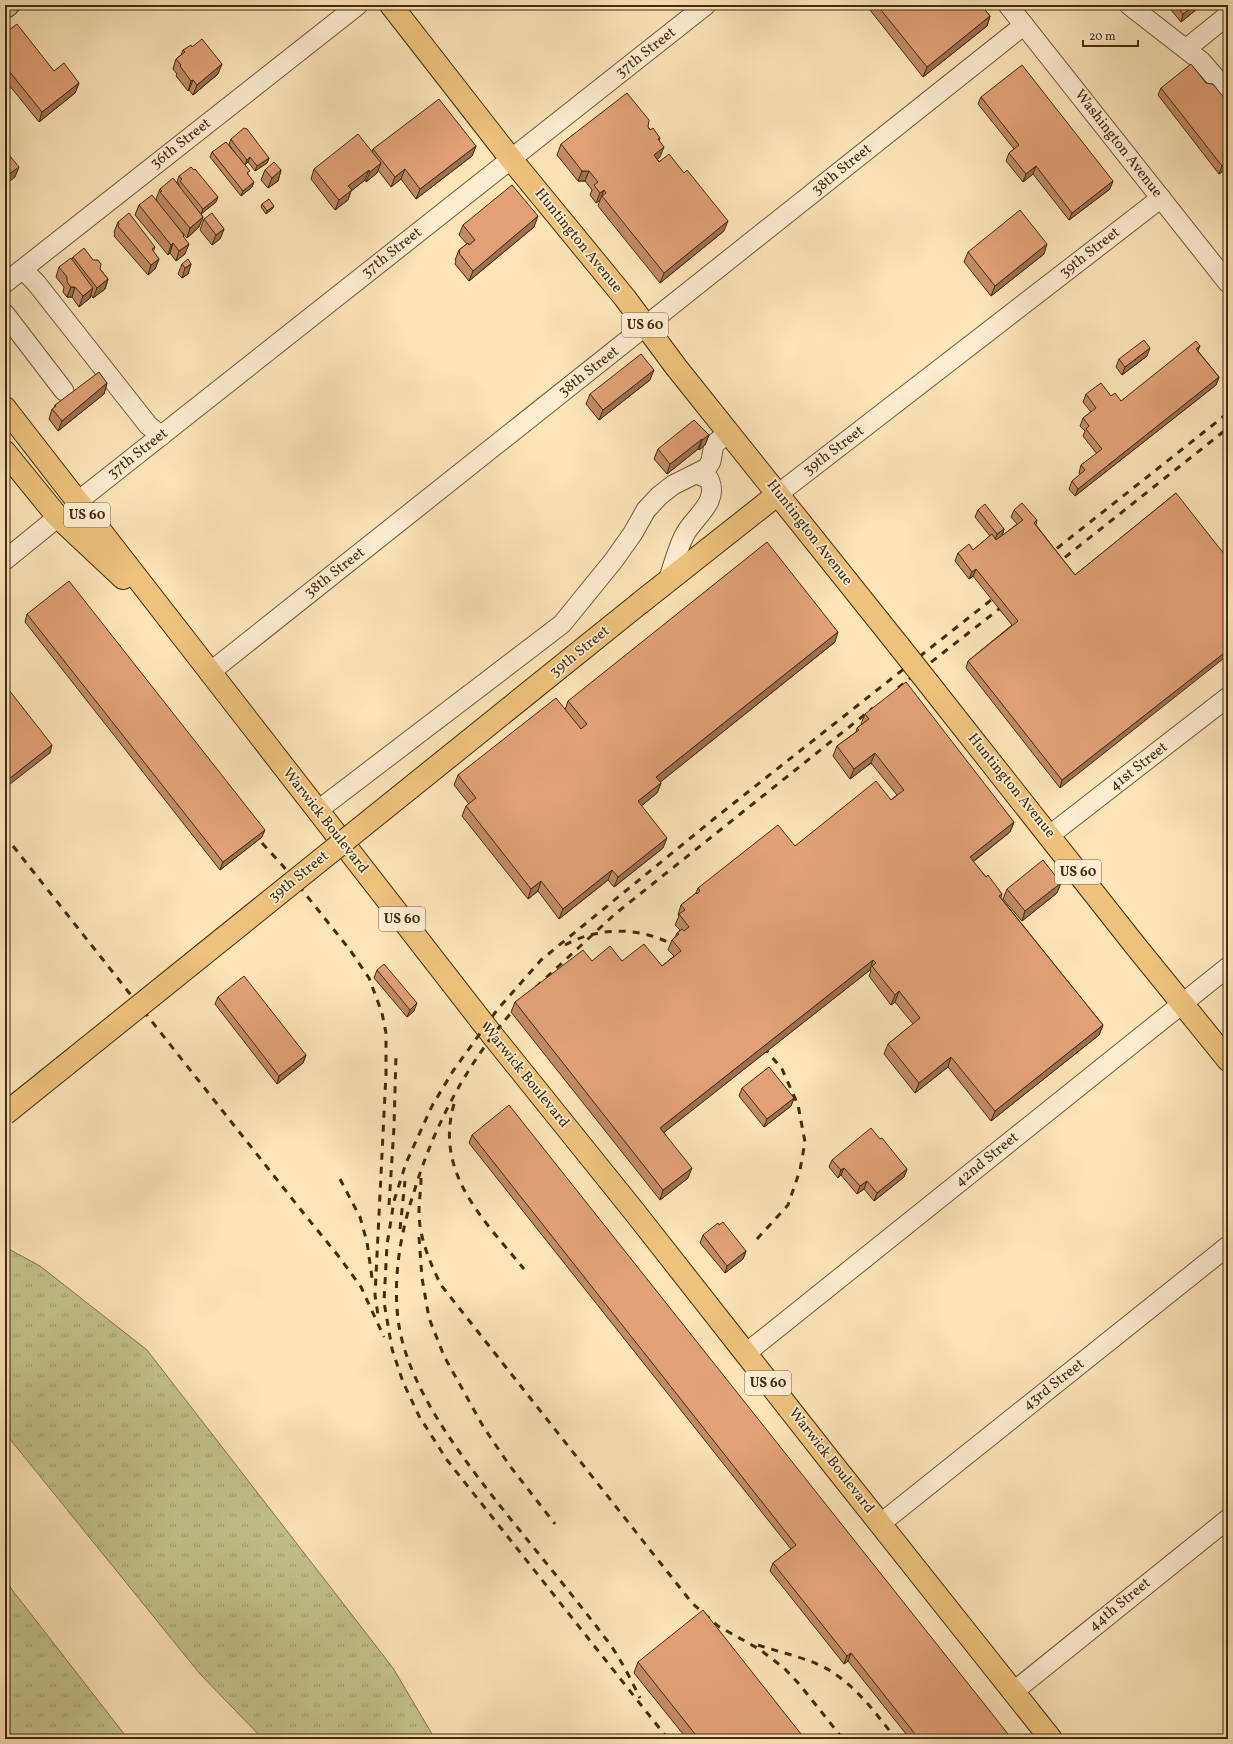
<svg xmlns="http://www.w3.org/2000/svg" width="1233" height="1744" font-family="Vollkorn,serif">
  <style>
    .grass { fill: url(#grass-tufts); stroke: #82784c }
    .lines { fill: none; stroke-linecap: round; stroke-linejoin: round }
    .minor-casing { stroke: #705b38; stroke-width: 21 }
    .major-casing { stroke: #412d0e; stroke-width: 24 }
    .minor { stroke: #fdedd0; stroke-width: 19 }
    .major { stroke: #eec27c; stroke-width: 22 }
    .rail { stroke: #412d0e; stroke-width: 3; stroke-dasharray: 7 7; stroke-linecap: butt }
    .major-bridge-casing { stroke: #412d0e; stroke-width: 24; stroke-linecap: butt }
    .major-bridge { stroke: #eec27c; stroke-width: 22 }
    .wall { fill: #c28a65; stroke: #412d0e }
    .shaded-wall { fill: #9e7053; stroke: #412d0e }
    .building { fill: #e1a076; stroke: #412d0e }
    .labels { text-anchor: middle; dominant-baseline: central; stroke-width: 3.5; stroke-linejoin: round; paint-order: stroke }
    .shield { fill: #fdedd0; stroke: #796748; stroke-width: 1 }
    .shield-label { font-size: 14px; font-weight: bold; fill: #412d0e }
    .street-label { font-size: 15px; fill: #412d0e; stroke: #fdedd0 }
  </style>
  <defs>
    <pattern id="grass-tufts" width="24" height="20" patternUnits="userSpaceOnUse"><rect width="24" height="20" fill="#c3c38b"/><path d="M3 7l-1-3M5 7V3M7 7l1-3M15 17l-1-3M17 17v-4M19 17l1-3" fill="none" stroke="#a09f70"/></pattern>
  </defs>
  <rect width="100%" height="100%" fill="#fce4b7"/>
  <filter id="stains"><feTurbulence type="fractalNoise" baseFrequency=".005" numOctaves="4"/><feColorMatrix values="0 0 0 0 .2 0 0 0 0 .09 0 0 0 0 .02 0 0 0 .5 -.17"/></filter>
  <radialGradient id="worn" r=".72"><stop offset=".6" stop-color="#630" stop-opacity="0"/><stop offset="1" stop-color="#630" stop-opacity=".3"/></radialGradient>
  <!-- grass -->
  <g class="grass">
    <path d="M5,1247l35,19 107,84 246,318 42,71h-172l-63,-65 -195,-241z"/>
    <path d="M5,1579l8,12 115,148h-123z"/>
  </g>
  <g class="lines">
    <!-- minor casing -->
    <g class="minor-casing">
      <g id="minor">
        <path d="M1008,5l220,278"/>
        <path d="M1129,5l72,56 27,31"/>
        <path d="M1186,49l42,-34"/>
        <path d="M23,269l14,15 111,141 13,11"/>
        <path d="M5,283l353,-278"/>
        <path d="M5,314l59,77"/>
        <path d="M778,494l383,-296"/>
        <path d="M77,502l629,-497"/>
        <path d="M5,560l53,-43"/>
        <path d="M668,581c5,-15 9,-31 16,-45 9,-19 36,-33 25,-57l-12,-5"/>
        <path d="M209,673l815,-648"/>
        <path d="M317,811l245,-187 52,-64 19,-27 13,-23 13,-14 14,-11 34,-17 4,-7 3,-17 15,-11"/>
        <path d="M1050,835l178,-138"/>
        <path d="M745,1354l483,-387"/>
        <path d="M880,1524l348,-278"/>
        <path d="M1013,1692l215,-173"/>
      </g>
    </g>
    <!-- major casing -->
    <g class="major-casing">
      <g id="major">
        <path d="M391,5l120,154 114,139 51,69 223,279"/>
        <path d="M5,7l3,-2"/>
        <path d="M5,408l488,628 140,174 198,252 220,277"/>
        <path d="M5,452l53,65 65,61"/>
        <path d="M640,603l138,-109"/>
        <path d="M929,684l205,260 94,116"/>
      </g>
    </g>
    <!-- minor -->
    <use href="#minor" class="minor"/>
    <!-- major -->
    <use href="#major" class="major"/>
    <!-- rail -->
    <g class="rail">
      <path d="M1046,557l182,-144"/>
      <path d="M1054,566l174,-138"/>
      <path d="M898,688l110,-86"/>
      <path d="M262,843l21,23 67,84 19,28 13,35 4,20v41l-11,221 3,20"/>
      <path d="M13,846l288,364 39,48 21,29 23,50"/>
      <path d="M565,945c36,-20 81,-18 115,4"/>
      <path d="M536,987l79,-73 258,-206"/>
      <path d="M519,1004c-49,54 -84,118 -105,188 -14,42 -22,90 -15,134 11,65 63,131 102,181 35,44 71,87 105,132 14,18 24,39 34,59"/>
      <path d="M454,1104c-20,69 30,116 70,165"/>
      <path d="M421,1178c0,11 -2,23 -2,34 0,25 11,51 22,73l251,318 26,23 41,23 25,19 16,17 43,54"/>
      <path d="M340,1179l20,38 7,25 5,36"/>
      <path d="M389,1205l5,-78 2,-72"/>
      <path d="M400,1229l5,-48"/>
      <path d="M419,1237l3,41 7,40 15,38 40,72 26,38 45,58"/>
      <path d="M757,1239l31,-34 12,-35 5,-28 -7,-37 -16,-36 -22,-26"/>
      <path d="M758,1645c23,8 57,14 77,29 25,17 42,41 61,65"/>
      <path d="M668,1739l-221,-279 -28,-44 -16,-34 -11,-33 -8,-47 3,-57 7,-44 12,-38 26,-57 21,-35 44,-61 44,-50 174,-142 285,-225"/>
    </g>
    <!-- major-bridge casing -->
    <g class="major-bridge-casing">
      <g id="major-bridge">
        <path d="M899,646l30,38"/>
        <path d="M5,1114l635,-511"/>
      </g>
    </g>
    <!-- major-bridge -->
    <use href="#major-bridge" class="major-bridge"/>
  </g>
  <!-- wall -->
  <g class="wall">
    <path d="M866,5h115l9,11 -3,10 -64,51z"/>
    <path d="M1167,5h35l-21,17z"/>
    <path d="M5,33l49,38 25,12 -4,10 -36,29 -34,-42z"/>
    <path d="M192,47l26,27 -25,21 -4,-5 -1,1 -12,-15 1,-2 -4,-5 3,-10 5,-4 2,-5z"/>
    <path d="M1206,83l22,20v64l-9,7 -61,-79 3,-7z"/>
    <path d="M981,97l129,92 -41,31 -36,-46 -10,8 -17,-21 3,-8 5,-4 -36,-45z"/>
    <path d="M648,127l2,3 10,8 -1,3 1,16 -3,2 67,72 -64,52 -62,-77 2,-6 -4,3 -6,-8 2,-5 -7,-9h-7l-21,-26 4,-11z"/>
    <path d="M231,139l38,19 -2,5 -12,8 -7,-9 -3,3 7,22 -11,9 -31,-39 2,-5 26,5 -8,-11 -1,-2z"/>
    <path d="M476,146l-4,10 -56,43 -15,-20 -10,8 -13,-17 -1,3 -11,9 -1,-2 -14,11 -3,9 -13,10 -24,-31 3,-10 58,-16 1,-4z"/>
    <path d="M265,170h16l-3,11 -10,7 -7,-8z"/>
    <path d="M179,176l37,26 -15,12 2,3 -4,10 -12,11 -13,-15 10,12 -1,1 2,18 -9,7 -6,-8 -2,2 -33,-40 4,-10 18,-3v-2l-1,-1 4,-10 19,-4v-1l-2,-2z"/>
    <path d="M262,204l11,4 -7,6 -5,-7z"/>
    <path d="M204,219l20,10 -4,10 -8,6 -12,-15z"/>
    <path d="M118,222l37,25 -2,5 6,7 -4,10 -7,6 -34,-39 1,-2 -1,-2z"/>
    <path d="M463,225l71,2 -65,54 -14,-17 1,-3 -1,-1 4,-10 8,-6 -8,-9z"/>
    <path d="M968,252l76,2 -53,42 -27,-34z"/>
    <path d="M73,257l27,12 8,10 -3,10 -12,9 -2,-3 -1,3 -11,9 -7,-10h-5l-4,-5 1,-5 -8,-10 3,-10 13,-8z"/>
    <path d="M182,264h9l-3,10 -6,4 -4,-4z"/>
    <path d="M1198,351l21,26 -3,8 -141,111 -6,-7 3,-8 8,-6 -1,-2 2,-8 16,-11 -14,-18 2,-5 -5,-5 3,-8 8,-6 -8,-10 3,-8 25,2 10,5z"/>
    <path d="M1147,356l-25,19 -6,-8 3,-8z"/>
    <path d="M650,380l-51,40 -13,-16 4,-10z"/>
    <path d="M107,383l-3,11 -46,37 -9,-12 3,-10 2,-1 1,-3z"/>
    <path d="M709,435l-4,10 -6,5 -1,-1 -31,25 -13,-15 4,-10z"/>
    <path d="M1176,493l-116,295 -94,-120 2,-7 44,-36 -39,-49 -4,3 -14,-18 3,-8 15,-3 17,-14 -15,-19 3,-7 26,19 -2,7 15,-12 -6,-7 3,-7 23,10 -1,5 39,50z"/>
    <path d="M27,614l235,223 -42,33 -195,-248z"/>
    <path d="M835,642l-175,140 1,1 -4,10 -16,13 22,42 -49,39 -6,-7 -49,39 -21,-28 -10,8 -66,-83 4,-10 3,-2 -15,-19 4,-10 107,-65 3,-9z"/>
    <path d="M865,714l149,108 -4,10 -37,30 13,15 16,17 -1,4 102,127 -4,10 -108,86 -43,-54 -33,26 -31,-39 4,-10 25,-20 -18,-22 -4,3 -22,-29 2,-5 -1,-1 -206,162 24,46 -28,22 -149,-188 4,-10 77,-41h30l40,5 12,-10 -6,-6 4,-10 3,-3 2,-4 3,-3 -5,-5 4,-9 -1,-1 3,-10 15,-12 2,-5 97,-42 96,-46 6,-5 -26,-32 -21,16 -17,-23 4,-10 19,-14 1,-4 5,-4h-1z"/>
    <path d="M1007,889l50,4 -35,28 -19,-22z"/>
    <path d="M377,970l37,41 -7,6 -33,-39z"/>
    <path d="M218,997l88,58 -3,8 -26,21 -62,-80z"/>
    <path d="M742,1088l52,10 -3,8 -27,21 -25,-31z"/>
    <path d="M472,1135l540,604h-102l-62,-78 -4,3 -74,-93 3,-8 18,-14 -322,-406z"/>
    <path d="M880,1139l27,30 -3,8 -30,24 -10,-12 -7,5 -16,-19 -3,3 -9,-11 3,-7z"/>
    <path d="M703,1235l43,16 -3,8 -18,14 -25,-30z"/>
    <path d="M638,1662l167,77h-118l-53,-66z"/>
  </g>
  <!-- shaded-wall -->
  <g class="shaded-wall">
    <path d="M1195,5h7l-21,17 2,-8z"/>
    <path d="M990,16l-3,10 -64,51 4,-10z"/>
    <path d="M222,64l-4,10 -25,21 4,-10z"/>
    <path d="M193,80l-4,10 -1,1 3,-10z"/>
    <path d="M79,83l-4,10 -36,29 3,-10z"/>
    <path d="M476,146l-4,10 -56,43 4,-10z"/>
    <path d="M664,147l-4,10 -10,8 4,-10z"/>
    <path d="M250,157l-2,5 -3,3 2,-5z"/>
    <path d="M269,158l-2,5 -12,8 2,-5z"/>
    <path d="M1228,162v5l-9,7 3,-8z"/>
    <path d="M381,163l-4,10 -11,9 4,-10z"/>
    <path d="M1036,166l-3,8 -10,8 3,-8z"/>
    <path d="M19,167l-4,10 -10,8v-8z"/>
    <path d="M405,169l-4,10 -10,8 4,-10z"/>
    <path d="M281,170l-3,11 -10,7 4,-10z"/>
    <path d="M369,170l-4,10 -14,11 -3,9 -13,10 4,-10 9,-14z"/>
    <path d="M582,171h7l-4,10h-7z"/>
    <path d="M1113,181l-3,8 -41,31 3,-7z"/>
    <path d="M254,182l-2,5 -11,9 2,-5z"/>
    <path d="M604,190l-4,10 -4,3 4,-10z"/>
    <path d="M218,197l-2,5 -15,12 2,-5z"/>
    <path d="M274,206l-1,2 -7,6 1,-3z"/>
    <path d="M538,216l-4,11 -65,54 4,-10z"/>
    <path d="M203,217l-4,10 -12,11 3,-10z"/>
    <path d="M728,221l-4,10 -64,52 4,-10z"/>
    <path d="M224,229l-4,10 -8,6 4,-10z"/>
    <path d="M173,243l-3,10 -2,2 3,-10z"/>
    <path d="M189,244l-4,10 -9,7 3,-10z"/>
    <path d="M1047,244l-3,10 -53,42 4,-10z"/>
    <path d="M159,259l-4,10 -7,6 3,-10z"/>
    <path d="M191,264l-3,10 -6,4 3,-10z"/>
    <path d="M108,279l-3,10 -12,9 4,-10z"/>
    <path d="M71,287h4l-3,10h-5z"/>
    <path d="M93,288l-3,10 -11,9 4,-11z"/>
    <path d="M1200,346l-3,7 -1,-4z"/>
    <path d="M1150,348l-3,8 -25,19 3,-8z"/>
    <path d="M654,370l-4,10 -51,40 4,-10z"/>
    <path d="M1219,377l-3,8 -141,111 3,-7z"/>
    <path d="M107,383l-3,11 -46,37 4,-10z"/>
    <path d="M709,435l-4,10 -6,5 3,-10z"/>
    <path d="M702,439l-4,10 -31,25 3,-10z"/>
    <path d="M1004,529l-2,7 -8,6 3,-8z"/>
    <path d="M976,569l-3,7 -4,3 3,-7z"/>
    <path d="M838,632l-3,10 -182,146 3,-11z"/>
    <path d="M1228,650v5l-168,133 2,-8z"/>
    <path d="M52,745l-2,8 -45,35v-6z"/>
    <path d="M875,753l-4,10 -21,16 4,-10z"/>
    <path d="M661,783l-4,10 -23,19 4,-11z"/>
    <path d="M1014,822l-4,10 -44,35 4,-10z"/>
    <path d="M265,830l-3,7 -42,33 3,-8z"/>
    <path d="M667,838l-4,10 -49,39 4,-10z"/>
    <path d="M612,870l-4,10 -49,39 4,-10z"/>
    <path d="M541,881l-3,10 -10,8 3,-10z"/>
    <path d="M1061,883l-4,10 -35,28 3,-10z"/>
    <path d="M873,960l-3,10 -213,168 3,-10z"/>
    <path d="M899,991l-4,11 -4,3 4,-10z"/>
    <path d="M417,1003l-3,8 -7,6 3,-7z"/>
    <path d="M1103,1025l-4,10 -108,86 4,-10z"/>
    <path d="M306,1055l-3,8 -26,21 2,-8z"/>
    <path d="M951,1057l-3,10 -33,26 4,-10z"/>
    <path d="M794,1098l-3,8 -27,21 3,-8z"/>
    <path d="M692,1168l-4,10 -28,22 3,-10z"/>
    <path d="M844,1168l-3,7 -3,3 3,-8z"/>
    <path d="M907,1169l-3,8 -30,24 3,-8z"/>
    <path d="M867,1181l-3,8 -7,5 3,-8z"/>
    <path d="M746,1251l-3,8 -18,14 2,-7z"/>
    <path d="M851,1653l-3,8 -4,3 3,-8z"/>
  </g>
  <!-- building -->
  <g class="building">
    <path d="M877,5h104l9,11 -63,51z"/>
    <path d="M1176,5h19l-12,9z"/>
    <path d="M17,24l37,47 10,-8 15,20 -37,29 -37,-46v-33z"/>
    <path d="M202,39l20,25 -25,21 -4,-5 -2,1 -11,-15 1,-1 -5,-6 9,-7 -2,-2 8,-5 1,2z"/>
    <path d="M1191,64l15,19 7,1 15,19v59l-6,4 -61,-78z"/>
    <path d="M1022,65l91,116 -41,32 -36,-47 -10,8 -17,-21 10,-8 -38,-48z"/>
    <path d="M627,93l22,27 -1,7 2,3 3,-2 7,10 -2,1 6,8 -10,8 5,7 10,-8 15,19 3,-3 41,51 -64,52 -62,-77 4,-3 -2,-3 -4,3 -6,-8 4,-3 -9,-11h-7l-21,-27z"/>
    <path d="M439,99l37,47 -56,43 -15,-20 -10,8 -22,-28z"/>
    <path d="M244,128l3,1 22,29 -12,8 -7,-9 -3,3 -15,-19 -1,-2z"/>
    <path d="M358,134l23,29 -11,9 -1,-2 -21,16 4,4 -13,10 -25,-31z"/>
    <path d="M226,142l24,29 -3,2 7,9 -11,9 -31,-39z"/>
    <path d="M5,150l14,17 -14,10z"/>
    <path d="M274,162l7,8 -9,8 -7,-8z"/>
    <path d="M191,167l3,3 1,-1 23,28 -15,12 -23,-28 2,-2 -3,-3z"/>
    <path d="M173,178l30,39 -13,11 -30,-36 2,-1 -2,-2z"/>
    <path d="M512,185l26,31 -65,55 -14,-18 1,-1 -1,-2 9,-7 1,2 6,-5 -12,-15z"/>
    <path d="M152,195l32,40 -1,1 6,8 -10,7 -6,-8 -2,2 -32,-40z"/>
    <path d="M269,199l5,7 -7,5 -5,-7z"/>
    <path d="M1020,210l27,34 -52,42 -27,-34z"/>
    <path d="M129,213l26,34 -3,2 7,10 -8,6 -33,-39 1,-2 -1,-2z"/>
    <path d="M212,213l12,16 -8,6 -12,-16z"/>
    <path d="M84,248l9,12h5l3,4 -1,5 8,10 -11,9 -24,-31z"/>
    <path d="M71,258l22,30 -10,8 -8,-9h-4l-4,-5v-5l-8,-10z"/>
    <path d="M188,259l3,5 -6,4 -3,-4z"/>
    <path d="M1144,340l6,8 -25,19 -6,-8z"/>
    <path d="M1196,341l4,5 -4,3 23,28 -141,112 -6,-8 13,-11 -4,-5 21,-16 -16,-20 3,-3 -6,-8 13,-10 -10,-14 15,-11 10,13 4,-3 6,8z"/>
    <path d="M641,354l13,16 -51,40 -13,-16z"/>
    <path d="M99,372l8,11 -45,38 -10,-12 4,-3 -1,-1z"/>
    <path d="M694,420l15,15 -7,5v-1l-32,25 -12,-15z"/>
    <path d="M1176,493l52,66v91l-166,130 -94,-119 50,-40 -42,-52 -4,3 -14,-19 11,-9 4,6 19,-16 4,6 27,-20 -9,-10 8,-7 15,17 -3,3 41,52z"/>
    <path d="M985,504l19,25 -7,5 -19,-24z"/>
    <path d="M767,542l71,90 -182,145 5,6 -23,18 29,37 -49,39 -6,-7 -49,39 -22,-28 -10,8 -65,-83 10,-8 -18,-23 98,-77 25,31 6,-5 -19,-23z"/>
    <path d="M69,581l196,249 -42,32 -196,-248z"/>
    <path d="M906,682l108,140 -44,35 16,20 2,-2 14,19 -3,2 104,129 -108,86 -44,-54 -32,26 -31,-39 32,-26 -21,-27 -4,4 -23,-29 4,-3 -3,-3 -213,168 32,40 -29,22 -148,-188 68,-52 9,11 18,-15 12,15 22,-17 18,22 19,-15 -9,-11 7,-6 -2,-1 5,-4 2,2 5,-4 -10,-13 6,-4 -4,-5 15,-12 1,1 3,-3 -2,-3 80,-63 17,21 81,-65 15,19 13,-10 -29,-37 -21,16 -17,-23 22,-16 -2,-2 12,-9 -4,-5z"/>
    <path d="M5,685l47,60 -47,37z"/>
    <path d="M1043,860l18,23 -36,28 -18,-22z"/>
    <path d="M384,964l33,39 -7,7 -33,-40z"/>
    <path d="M244,976l62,79 -27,21 -61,-79z"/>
    <path d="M769,1067l25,31 -27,21 -25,-31z"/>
    <path d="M509,1105l503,634h-93l-68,-86 -4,3 -74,-93 23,-18 -324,-410z"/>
    <path d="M871,1128l9,11 2,-1 25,31 -30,24 -10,-12 -7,5 -16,-18 -3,2 -9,-10z"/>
    <path d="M723,1222l23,29 -19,15 -24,-31 15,-12 1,2z"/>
    <path d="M703,1610l102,129h-106l-61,-77z"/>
  </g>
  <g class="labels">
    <!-- shield labels -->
    <g class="shield">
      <rect x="622" y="313" width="46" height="24" rx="3"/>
      <rect x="64" y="503" width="46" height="24" rx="3"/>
      <rect x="1055" y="860" width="46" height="24" rx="3"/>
      <rect x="379" y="907" width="46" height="24" rx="3"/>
      <rect x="745" y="1371" width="46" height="24" rx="3"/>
    </g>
    <g class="shield-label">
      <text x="645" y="325">US 60</text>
      <text x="87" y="515">US 60</text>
      <text x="1078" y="872">US 60</text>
      <text x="402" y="919">US 60</text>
      <text x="768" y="1383">US 60</text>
    </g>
    <!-- street labels -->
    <g class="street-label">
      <text transform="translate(646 53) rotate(-38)">37th Street</text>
      <text transform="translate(181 144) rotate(-38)">36th Street</text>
      <text transform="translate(1118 144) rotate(52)">Washington Avenue</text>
      <text transform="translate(842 170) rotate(-39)">38th Street</text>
      <text transform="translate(578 241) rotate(51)">Huntington Avenue</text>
      <text transform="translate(392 253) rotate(-38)">37th Street</text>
      <text transform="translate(1090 253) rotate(-38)">39th Street</text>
      <text transform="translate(589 372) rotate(-38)">38th Street</text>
      <text transform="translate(834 451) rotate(-37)">39th Street</text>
      <text transform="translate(138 454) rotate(-38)">37th Street</text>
      <text transform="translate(809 533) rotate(52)">Huntington Avenue</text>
      <text transform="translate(335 573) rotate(-38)">38th Street</text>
      <text transform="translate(580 652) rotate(-39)">39th Street</text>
      <text transform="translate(1139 767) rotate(-38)">41st Street</text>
      <text transform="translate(1011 786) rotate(51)">Huntington Avenue</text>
      <text transform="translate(325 821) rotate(52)">Warwick Boulevard</text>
      <text transform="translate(299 877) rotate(-39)">39th Street</text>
      <text transform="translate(525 1076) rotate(51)">Warwick Boulevard</text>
      <text transform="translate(987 1160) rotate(-39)">42nd Street</text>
      <text transform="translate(1054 1385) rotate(-38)">43rd Street</text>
      <text transform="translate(831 1461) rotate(52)">Warwick Boulevard</text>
      <text transform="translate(1120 1605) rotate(-39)">44th Street</text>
    </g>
  </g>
  <!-- margin -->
  <rect width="1233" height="1744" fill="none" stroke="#fce4b7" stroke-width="20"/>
  <rect x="6" y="6" width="1221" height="1732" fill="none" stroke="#412d0e" stroke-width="2"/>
  <rect x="10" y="10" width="1213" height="1724" fill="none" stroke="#412d0e"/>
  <!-- scale -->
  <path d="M1083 40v6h55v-6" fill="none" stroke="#412d0e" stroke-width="2"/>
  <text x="1089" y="40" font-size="12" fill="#412d0e" stroke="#fdedd0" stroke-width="3" paint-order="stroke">20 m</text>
  <rect width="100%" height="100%" filter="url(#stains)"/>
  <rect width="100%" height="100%" fill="url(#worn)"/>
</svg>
